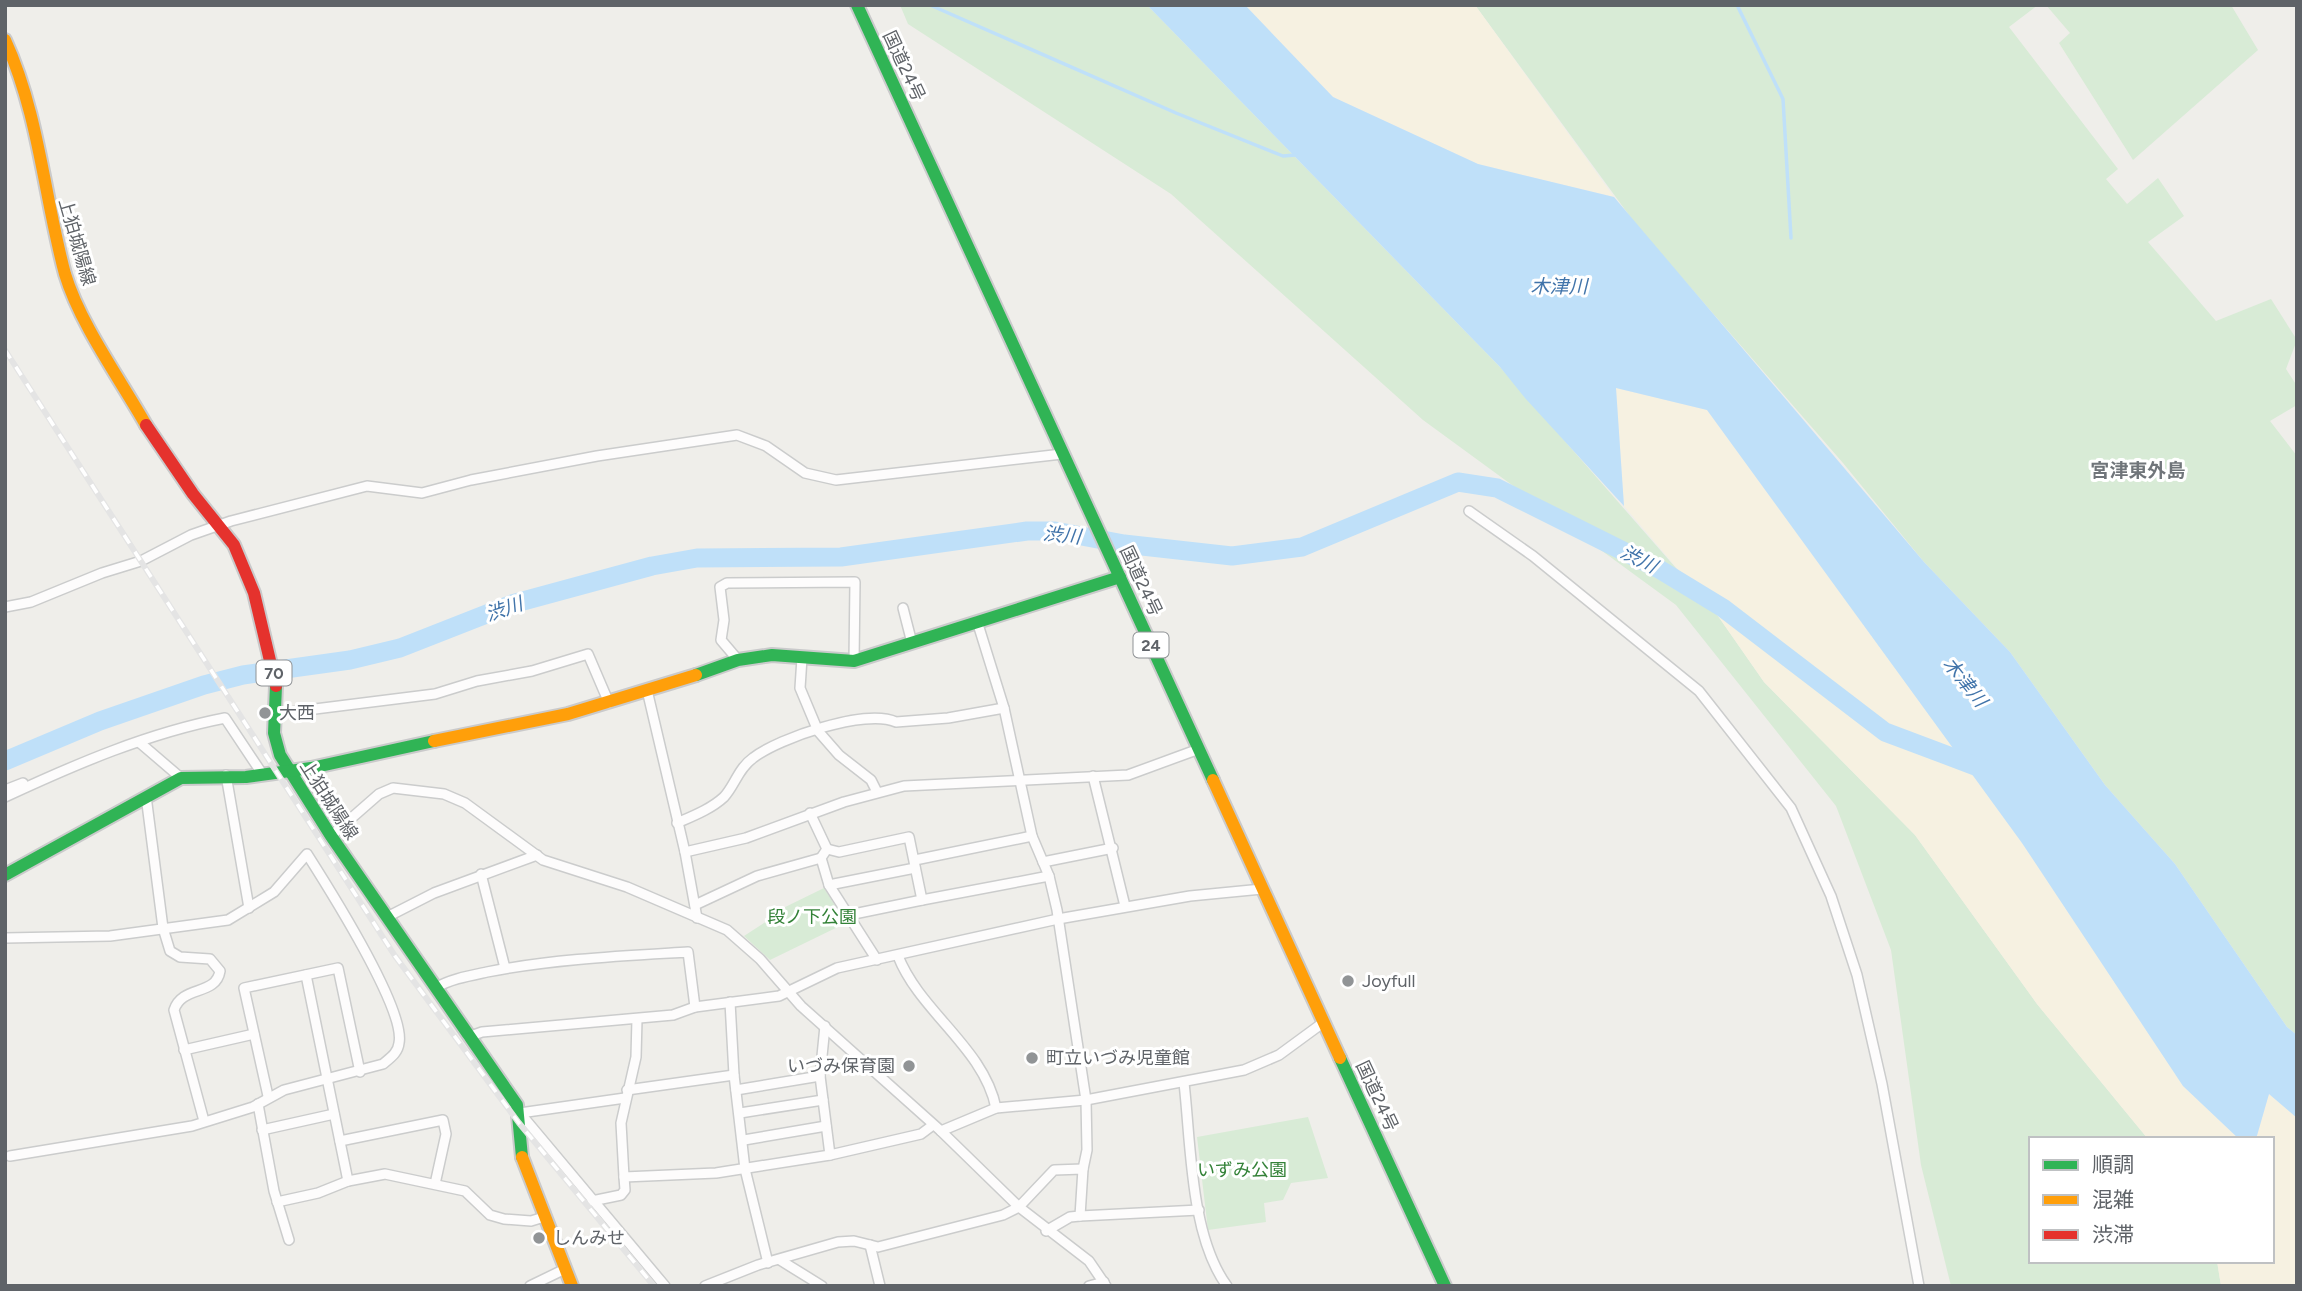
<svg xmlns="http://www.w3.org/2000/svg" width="2302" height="1291" font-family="Figtree,'Noto Sans JP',sans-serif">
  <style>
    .green { fill: #d8ebd6 }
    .sand { fill: #f6f1e1 }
    .water { fill: #bfe0f9 }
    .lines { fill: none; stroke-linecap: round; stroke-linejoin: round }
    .stream { stroke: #bfe0f9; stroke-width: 3.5 }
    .river { stroke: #bfe0f9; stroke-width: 19 }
    .street-casing { stroke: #cbcccc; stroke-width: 12 }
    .fast-casing { stroke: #cacacb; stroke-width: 16 }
    .slow-casing { stroke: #cacacb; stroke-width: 16 }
    .jam-casing { stroke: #cacacb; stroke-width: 16 }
    .street { stroke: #fdfcfc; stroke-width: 9 }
    .fast { stroke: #30b455; stroke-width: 12 }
    .slow { stroke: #ff9f0a; stroke-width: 12 }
    .jam { stroke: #e5322d; stroke-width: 12 }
    .rail-casing { stroke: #e4e4e4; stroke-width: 6 }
    .rail { stroke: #fff; stroke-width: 3.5; stroke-dasharray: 10; stroke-linecap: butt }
    .poi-dot { fill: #919496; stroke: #fff; stroke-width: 2.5 }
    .labels { text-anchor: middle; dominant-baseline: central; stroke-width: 6; stroke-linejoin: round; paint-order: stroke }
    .shield { fill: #fff; stroke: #8f9295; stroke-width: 2 }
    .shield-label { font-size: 16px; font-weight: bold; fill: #5f6368 }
    .street-label { font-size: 18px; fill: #5f6368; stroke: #fff }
    .poi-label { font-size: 18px; fill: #5f6368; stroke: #fff; text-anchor: start }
    .park-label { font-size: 18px; fill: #348238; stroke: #fff }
    .water-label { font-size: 19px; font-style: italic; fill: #4174aa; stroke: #fff }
    .neighbourhood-label { font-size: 19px; font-weight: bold; fill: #70757a; stroke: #fff }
  </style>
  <rect width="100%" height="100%" fill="#efeeea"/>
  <!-- green -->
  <g class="green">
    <path d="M900,5h247l353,362 218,249 46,66 151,153 122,169 111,135h-117v122h186l4,25h-270l-30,-121 -30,-215 -55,-144 -160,-201 -253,-185 -252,-226 -263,-170z"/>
    <path d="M1475,5h563l-29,22 109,142 -12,10 21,25 31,-26 26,38 -36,26 68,79 55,-22 26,41 -11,29 11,17v19l-27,16 27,35v579l-10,-8 -112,-163 -70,-79 -95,-133 -86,-90 -81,-99 -206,-237z"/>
    <path d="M2046,5h185l27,45 -125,110 -74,-117 11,-10z"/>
    <path d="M824,888l22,35 -76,37 -26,-24 23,-15 8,-9z"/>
    <path d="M1308,1117l20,61 -37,5 -8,17 -19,3 2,19 -58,8 -11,-93z"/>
  </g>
  <!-- sand -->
  <g class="sand">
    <path d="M1245,5h230l139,192 -136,-33 -145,-67z"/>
    <path d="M1616,388l91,22 315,433 161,243 56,53h-91l-111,-135 -122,-169 -151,-153 -46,-66 -94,-110z"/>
    <path d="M2269,1094l28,24v168h-76l-4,-25h55v-122h-16z"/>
  </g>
  <!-- water -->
  <path class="water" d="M1147,5h98l88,92 145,67 136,33 310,365 86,90 95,133 70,79 112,163 10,8v83l-28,-24 -13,45h-17l-56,-53 -161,-243 -315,-433 -91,-22 8,118 -99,-108 -25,-31z"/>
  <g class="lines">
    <!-- stream -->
    <g class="stream">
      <path d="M930,5l246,108 107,43 13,-1"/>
      <path d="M1737,5l46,94 8,139"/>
    </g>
    <!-- river -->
    <path class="river" d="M5,761l95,-40 104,-36 39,-10 107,-15 50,-12 112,-44 140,-38 45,-8 144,-1 186,-26h28l69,13 108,12 70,-9 156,-65 39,6 162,81 64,39 162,124 101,38"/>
    <!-- street casing -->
    <g class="street-casing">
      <g id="street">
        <path d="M1469,511l64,45 166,135 92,117 40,88 26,79 25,109 37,202"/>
        <path d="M5,607l26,-5 71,-29 39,-12 50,-26 40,-14 136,-35 55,7 49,-13 126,-24 140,-21 29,11 39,27 31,7 226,-26"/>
        <path d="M903,608l9,35"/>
        <path d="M977,621l27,87 28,128 17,40 8,34 29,190 1,50 -4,19"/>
        <path d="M802,658l-2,30 18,43 21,24 32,25 6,12"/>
        <path d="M738,660l-17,-20 3,-20 -4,-33 7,-4 128,-1 -1,79"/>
        <path d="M647,690l38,162 12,66"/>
        <path d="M275,714l160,-20 42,-13 55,-10 56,-17 21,49"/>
        <path d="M139,742l42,36"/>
        <path d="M226,775l23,133"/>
        <path d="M1093,776l32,130"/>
        <path d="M5,790l18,-7"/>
        <path d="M146,796l17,132 7,23 10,6 30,2 10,12c-4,25 -38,14 -46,39l30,111"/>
        <path d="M5,797c71,-33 143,-64 220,-79l38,57"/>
        <path d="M810,813l17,36 -6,9 8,27 48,75"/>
        <path d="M677,823c16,-7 34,-14 47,-26 11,-12 14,-28 29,-39 26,-20 113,-50 143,-36l52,-4 56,-10"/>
        <path d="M331,836l48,-42 14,-6 51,6 21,9 78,57 84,27 100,43 33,29 41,47 140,125 78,76 70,54 17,25"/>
        <path d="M827,849l12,3 70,-15 13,63 -73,15"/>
        <path d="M685,852l61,-14 98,-36 60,-16 224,-11 71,-26"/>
        <path d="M915,860l117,-24"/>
        <path d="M1043,862l70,-14"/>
        <path d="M481,874l24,94"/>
        <path d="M829,885l86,-17"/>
        <path d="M922,900l127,-24"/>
        <path d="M695,905l62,-29 64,-18"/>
        <path d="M387,917l47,-24 103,-38"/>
        <path d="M5,938l105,-2 118,-16 46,-28 33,-38c21,33 99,156 92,189 -1,10 -9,15 -16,21l-99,26 -31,17 -61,19 -182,30"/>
        <path d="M898,956c22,56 86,92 98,152"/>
        <path d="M306,975l42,206"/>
        <path d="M435,988c16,-9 33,-12 52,-16 66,-13 134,-16 201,-20l7,55"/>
        <path d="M730,1002l4,73 11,94 23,94"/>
        <path d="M637,1019l-1,38 -15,66 3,54 92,-4 114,-18 91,-21 12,-9"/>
        <path d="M825,1026l-5,50 10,79"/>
        <path d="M468,1037l14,-5 191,-17 22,-8 84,-11 58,-28 221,-49 132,-23 72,-7"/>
        <path d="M184,1050l70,-16"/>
        <path d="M1184,1083c7,60 6,153 43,203"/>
        <path d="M627,1090l107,-15"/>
        <path d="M736,1090l84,-14"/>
        <path d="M268,1096l-24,-108 94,-20 22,104"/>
        <path d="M258,1104l16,87 15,49"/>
        <path d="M520,1113l145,173"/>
        <path d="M520,1113l105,-15"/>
        <path d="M740,1113l83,-13"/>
        <path d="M262,1130l72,-16"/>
        <path d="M941,1131l55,-23 90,-8 158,-30 35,-15 45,-33"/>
        <path d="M744,1140l82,-14"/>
        <path d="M340,1141l103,-21 3,14 -11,50"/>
        <path d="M592,1201l29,-6 4,-5 -1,-13"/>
        <path d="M277,1202l41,-9 30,-12 37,-7 80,17 25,24 14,4 27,2 13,-4"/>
        <path d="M1046,1231l24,-14 10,-1 119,-6"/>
        <path d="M870,1245l10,41"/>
        <path d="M780,1260l42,26"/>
        <path d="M530,1286l35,-17"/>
        <path d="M705,1286l53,-21 80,-23 16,-1 24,6 125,-32 16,-8 35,-37 29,-1 -3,47"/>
        <path d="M1089,1286l15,-4"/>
      </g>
    </g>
    <!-- fast casing -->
    <g class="fast-casing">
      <g id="fast">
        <path d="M857,5l356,775"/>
        <path d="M696,675l42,-15 34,-5 82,6 266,-84"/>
        <path d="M276,686l-2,47 6,22 51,81 186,269 5,52"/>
        <path d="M5,875l176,-97 65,-1 65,-9 123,-27"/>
        <path d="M1340,1058l105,228"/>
      </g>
    </g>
    <!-- slow casing -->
    <g class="slow-casing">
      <g id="slow">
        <path d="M5,40c34,74 39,156 60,234 15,50 55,105 81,151"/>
        <path d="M434,741l134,-27 128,-39"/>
        <path d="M1213,780l127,278"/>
        <path d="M522,1157l50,129"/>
      </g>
    </g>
    <!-- jam casing -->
    <g class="jam-casing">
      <path id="jam" d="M146,425l47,69 41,51 20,48 22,93"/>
    </g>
    <!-- street -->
    <use href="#street" class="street"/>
    <!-- fast -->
    <use href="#fast" class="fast"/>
    <!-- slow -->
    <use href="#slow" class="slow"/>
    <!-- jam -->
    <use href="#jam" class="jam"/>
    <!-- rail casing -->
    <g class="rail-casing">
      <path id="rail" d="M5,350l390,606 124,167 135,163"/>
    </g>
    <!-- rail -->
    <use href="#rail" class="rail"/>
  </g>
  <!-- markers -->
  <g class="poi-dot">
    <circle cx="265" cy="713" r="7"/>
    <circle cx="1348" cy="981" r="7"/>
    <circle cx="1032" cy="1058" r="7"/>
    <circle cx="909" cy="1066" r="7"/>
    <circle cx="539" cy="1238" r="7"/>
  </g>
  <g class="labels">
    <!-- shield labels -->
    <g class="shield">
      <rect x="1133.5" y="632.5" width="35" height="25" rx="5"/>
      <rect x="256.5" y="660.5" width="35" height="25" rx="5"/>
    </g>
    <g class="shield-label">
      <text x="1151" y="645">24</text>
      <text x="274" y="673">70</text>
    </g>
    <!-- street labels -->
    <g class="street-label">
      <text transform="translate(904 66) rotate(65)">国道24号</text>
      <text transform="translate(77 242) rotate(74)">上狛城陽線</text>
      <text transform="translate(1141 581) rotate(65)">国道24号</text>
      <text transform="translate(329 800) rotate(57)">上狛城陽線</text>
      <text transform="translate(1377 1096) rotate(65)">国道24号</text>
    </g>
    <!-- poi labels -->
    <g class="poi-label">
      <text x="279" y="713">大西</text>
      <text x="1362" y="981">Joyfull</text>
      <text x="1046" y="1058">町立いづみ児童館</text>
      <text x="895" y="1066" text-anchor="end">いづみ保育園</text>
      <text x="553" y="1238">しんみせ</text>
    </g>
    <!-- park labels -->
    <g class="park-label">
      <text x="812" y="917">段ノ下公園</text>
      <text x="1242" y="1170">いずみ公園</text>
    </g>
    <!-- water labels -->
    <g class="water-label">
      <text x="1559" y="286">木津川</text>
      <text transform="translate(1062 535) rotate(6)">渋川</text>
      <text transform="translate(1639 559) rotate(27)">渋川</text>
      <text transform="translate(504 609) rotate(-19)">渋川</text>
      <text transform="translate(1965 682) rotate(51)">木津川</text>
    </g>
    <!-- neighbourhood labels -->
    <g class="neighbourhood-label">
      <text x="2138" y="470">宮津東外島</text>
    </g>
  </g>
  <!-- border -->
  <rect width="2302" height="1291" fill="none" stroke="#5f6368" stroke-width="14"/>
  <!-- legend -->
  <rect x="2029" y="1137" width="245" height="126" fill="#ffffff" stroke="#bfc1c3" stroke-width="2"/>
  <rect x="2043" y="1160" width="35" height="10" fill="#30b455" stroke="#bfc1c3" stroke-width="2"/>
  <text x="2092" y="1172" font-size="21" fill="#5f6368">順調</text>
  <rect x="2043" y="1195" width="35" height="10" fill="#ff9f0a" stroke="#bfc1c3" stroke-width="2"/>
  <text x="2092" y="1207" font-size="21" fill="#5f6368">混雑</text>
  <rect x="2043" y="1230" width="35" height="10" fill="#e5322d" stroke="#bfc1c3" stroke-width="2"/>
  <text x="2092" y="1242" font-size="21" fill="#5f6368">渋滞</text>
</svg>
